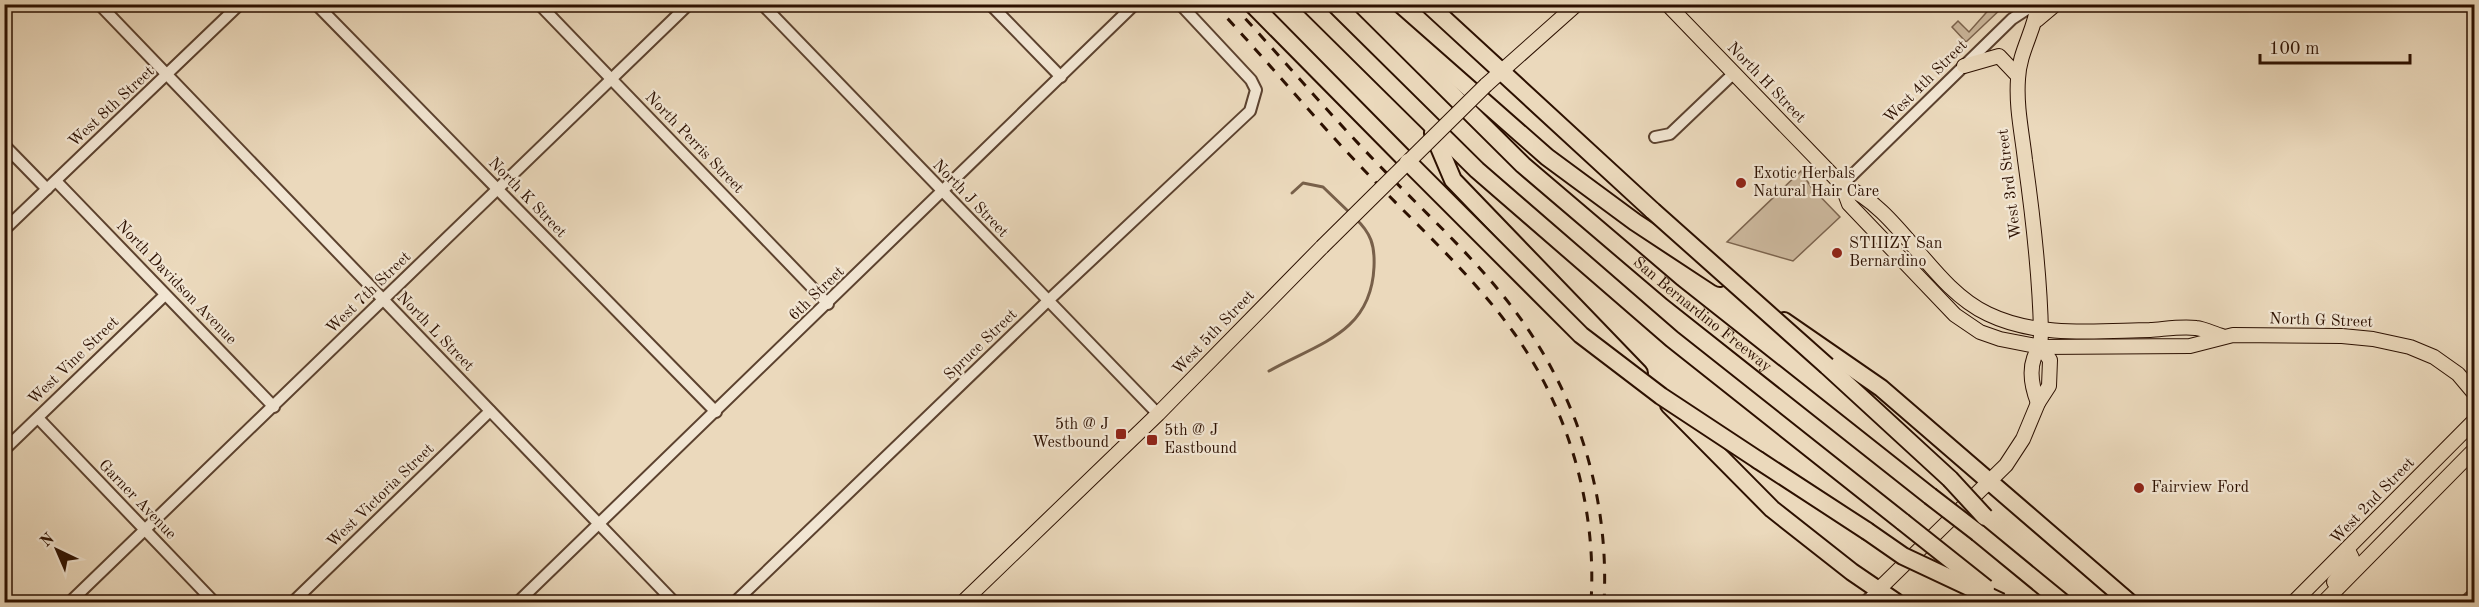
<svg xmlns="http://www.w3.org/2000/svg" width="2479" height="607" font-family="'Old Standard TT',serif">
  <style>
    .green { fill: #cbb79c; stroke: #7c644e; stroke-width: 1.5 }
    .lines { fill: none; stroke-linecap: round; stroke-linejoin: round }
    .stream { stroke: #78604a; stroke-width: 3 }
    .minor-casing { stroke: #5c422f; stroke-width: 14 }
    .major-casing { stroke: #2c1000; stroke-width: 16 }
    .highway-casing { stroke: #2c1000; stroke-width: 20 }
    .minor { stroke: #f2e6d3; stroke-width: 10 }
    .major { stroke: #ebd9bc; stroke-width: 14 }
    .highway { stroke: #ebd9bc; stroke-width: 16 }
    .rail { stroke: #2c1000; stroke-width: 3; stroke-dasharray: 10 10; stroke-linecap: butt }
    .major-bridge-casing { stroke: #2c1000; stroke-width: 16; stroke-linecap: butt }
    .highway-bridge-casing { stroke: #2c1000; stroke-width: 20; stroke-linecap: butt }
    .major-bridge { stroke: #ebd9bc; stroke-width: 14 }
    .highway-bridge { stroke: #ebd9bc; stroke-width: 16 }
    .poi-dot { fill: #8f2418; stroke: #f2e6d3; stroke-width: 2 }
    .labels { text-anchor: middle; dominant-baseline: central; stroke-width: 4.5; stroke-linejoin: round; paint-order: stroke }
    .street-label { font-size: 16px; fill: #2c1000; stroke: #f2e6d3 }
    .poi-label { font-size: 16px; fill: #2c1000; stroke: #f2e6d3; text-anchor: start }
  </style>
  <rect width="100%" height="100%" fill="#ebd9bc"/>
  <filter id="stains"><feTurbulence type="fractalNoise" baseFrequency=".00333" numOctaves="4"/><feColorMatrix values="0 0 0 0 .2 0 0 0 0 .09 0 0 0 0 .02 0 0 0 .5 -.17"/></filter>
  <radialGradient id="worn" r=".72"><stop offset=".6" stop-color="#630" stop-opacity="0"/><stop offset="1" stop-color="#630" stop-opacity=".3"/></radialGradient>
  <!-- green -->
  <g class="green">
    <path d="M1993,5h12l-39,37 -14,-15 6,-6 11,11z"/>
    <path d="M1801,171l10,16 29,30 -47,44 -66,-19z"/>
  </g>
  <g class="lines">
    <!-- stream -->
    <g class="stream">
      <path d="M1292,193l11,-10 20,4 27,26"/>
      <path d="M1269,371c50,-28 102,-38 105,-104 1,-22 -3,-34 -19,-49"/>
    </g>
    <!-- minor casing -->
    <g class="minor-casing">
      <g id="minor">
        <path d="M99,4l575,598"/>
        <path d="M316,4l400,408"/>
        <path d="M539,4l289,300"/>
        <path d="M762,4l396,410"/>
        <path d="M990,4l71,73"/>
        <path d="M1655,137l15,-3 64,-61"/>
        <path d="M4,145l43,44"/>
        <path d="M56,181l218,226"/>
        <path d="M1842,185l170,-166 23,-15"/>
        <path d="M4,230l236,-226"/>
        <path d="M38,418l176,184"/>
        <path d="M4,450l161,-155"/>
        <path d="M70,602l619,-598"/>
        <path d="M293,602l197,-191"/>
        <path d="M518,602l617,-598"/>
        <path d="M735,602l318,-306 197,-185 6,-21 -5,-10 -71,-76"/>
        <path d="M1865,602l13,-12"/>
        <path d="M2465,602l9,-8"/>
      </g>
    </g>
    <!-- major casing -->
    <g class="major-casing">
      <g id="major">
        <path d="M1667,4l175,181c58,23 88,102 146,129 50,24 108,17 162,16 15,-1 32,-4 46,-2 9,1 18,6 26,8"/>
        <path d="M2037,20l19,-16"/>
        <path d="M1964,66l35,-10 19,20"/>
        <path d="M1486,85l91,-81"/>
        <path d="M1842,185l7,19 106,111 25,17 20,7 41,8 149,-1 43,-11 109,1 31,3 37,8 24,10 24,17 16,19"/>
        <path d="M2038,403c-5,-13 -9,-31 -4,-45 4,-10 7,-13 7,-25 -1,-57 -8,-116 -16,-173 -3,-27 -9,-53 -7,-81 1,-27 17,-49 20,-75"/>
        <path d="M2334,582l18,-24 -4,-8"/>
        <path d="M1878,590l128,-125 17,-26 15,-36 11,-17 1,-26 -9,-13"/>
        <path d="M963,602l195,-188 164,-167"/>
        <path d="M2294,602l180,-181"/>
        <path d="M2324,602l150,-152"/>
      </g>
    </g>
    <!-- highway casing -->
    <g class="highway-casing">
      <g id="highway">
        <path d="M1252,4l156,158"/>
        <path d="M1309,4l168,166 195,169 231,183"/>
        <path id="s1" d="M1361,4l162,161 149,127 258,204"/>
        <path d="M1373,4l174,153 88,65 85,56"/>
        <path d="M1428,4l225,207"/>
        <path d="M1433,133l20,47 186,193"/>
        <path d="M1784,321l97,67 248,214"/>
        <path d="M1827,366l123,113"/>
        <path d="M1669,405l103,104 80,63 44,30"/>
        <path d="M1758,460l109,71"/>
        <path d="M1978,533l84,69"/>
      </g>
    </g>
    <!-- minor -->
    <use href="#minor" class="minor"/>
    <!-- major -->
    <use href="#major" class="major"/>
    <!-- highway -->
    <use href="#highway" class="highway"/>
    <!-- rail -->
    <g class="rail">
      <path d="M1214,4c51,54 98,112 149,165 51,54 108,104 151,164 55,77 83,175 77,269"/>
      <path d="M1232,4c47,51 93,105 141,155 44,46 92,89 132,139 69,86 105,194 99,304"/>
    </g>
    <!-- major-bridge casing -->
    <g class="major-bridge-casing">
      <path id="major-bridge" d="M1322,247l164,-162"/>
    </g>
    <!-- highway-bridge casing -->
    <g class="highway-bridge-casing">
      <g id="highway-bridge">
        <path d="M1408,162l173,173 80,61 97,64"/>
        <path d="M1653,211l174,155"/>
        <path d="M1950,479l35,38"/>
        <path d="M1930,496l48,37"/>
        <path d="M1903,522l83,66"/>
        <path d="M1867,531l36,25 98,46"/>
      </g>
    </g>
    <!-- major-bridge -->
    <use href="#major-bridge" class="major-bridge"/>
    <!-- highway-bridge -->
    <use href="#highway-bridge" class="highway-bridge"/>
  </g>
  <!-- markers -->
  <g class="poi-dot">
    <circle cx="1741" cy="183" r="6"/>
    <circle cx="1837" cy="253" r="6"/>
    <rect x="1115" y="428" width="12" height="12" rx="3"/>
    <rect x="1146" y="434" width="12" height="12" rx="3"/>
    <circle cx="2139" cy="488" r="6"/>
  </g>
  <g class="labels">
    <!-- street labels -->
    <g class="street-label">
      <text transform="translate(1926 82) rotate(-45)">West 4th Street</text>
      <text transform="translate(1766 83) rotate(46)">North H Street</text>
      <text transform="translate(112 107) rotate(-43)">West 8th Street</text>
      <text transform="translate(694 143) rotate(46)">North Perris Street</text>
      <text transform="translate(2010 184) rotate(-97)">West 3rd Street</text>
      <text transform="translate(527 198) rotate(46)">North K Street</text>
      <text transform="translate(970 199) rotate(46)">North J Street</text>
      <text transform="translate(176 283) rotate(46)">North Davidson Avenue</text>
      <text transform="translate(369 293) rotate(-44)">West 7th Street</text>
      <text transform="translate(817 294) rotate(-44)">6th Street</text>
      <text stroke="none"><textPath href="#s1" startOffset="462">San Bernardino Freeway</textPath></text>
      <text transform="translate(2321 321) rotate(2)">North G Street</text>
      <text transform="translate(435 332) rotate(46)">North L Street</text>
      <text transform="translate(1214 333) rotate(-46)">West 5th Street</text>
      <text transform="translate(981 345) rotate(-44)">Spruce Street</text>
      <text transform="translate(74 361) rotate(-44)">West Vine Street</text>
      <text transform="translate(381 496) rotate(-44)">West Victoria Street</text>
      <text transform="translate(137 500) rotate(46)">Garner Avenue</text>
      <text transform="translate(2373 501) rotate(-46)">West 2nd Street</text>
    </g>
    <!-- poi labels -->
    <g class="poi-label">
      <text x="1753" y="174">Exotic Herbals<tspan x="1753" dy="18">Natural Hair Care</tspan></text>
      <text x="1849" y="244">STIIIZY San<tspan x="1849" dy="18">Bernardino</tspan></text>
      <text x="1109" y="425" text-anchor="end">5th @ J<tspan x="1109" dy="18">Westbound</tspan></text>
      <text x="1164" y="431">5th @ J<tspan x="1164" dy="18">Eastbound</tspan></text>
      <text x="2151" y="488">Fairview Ford</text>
    </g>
  </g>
  <!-- margin -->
  <rect width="2479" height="607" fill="none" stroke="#ebd9bc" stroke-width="24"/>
  <rect x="6" y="6" width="2467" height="595" fill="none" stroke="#2c1000" stroke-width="3"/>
  <rect x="12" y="12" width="2455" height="583" fill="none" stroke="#2c1000" stroke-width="1.5"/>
  <!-- north arrow -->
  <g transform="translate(57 550) rotate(316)" stroke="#f2e6d3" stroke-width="4.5" paint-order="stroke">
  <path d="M0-4.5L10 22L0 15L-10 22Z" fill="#2c1000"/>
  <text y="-9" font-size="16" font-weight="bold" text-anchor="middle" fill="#2c1000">N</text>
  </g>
  <!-- scale -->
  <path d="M2260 54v9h150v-9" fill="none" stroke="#2c1000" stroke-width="3"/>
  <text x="2269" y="54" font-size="18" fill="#2c1000" stroke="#f2e6d3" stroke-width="4.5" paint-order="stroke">100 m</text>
  <rect width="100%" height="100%" filter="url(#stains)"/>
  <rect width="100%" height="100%" fill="url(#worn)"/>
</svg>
